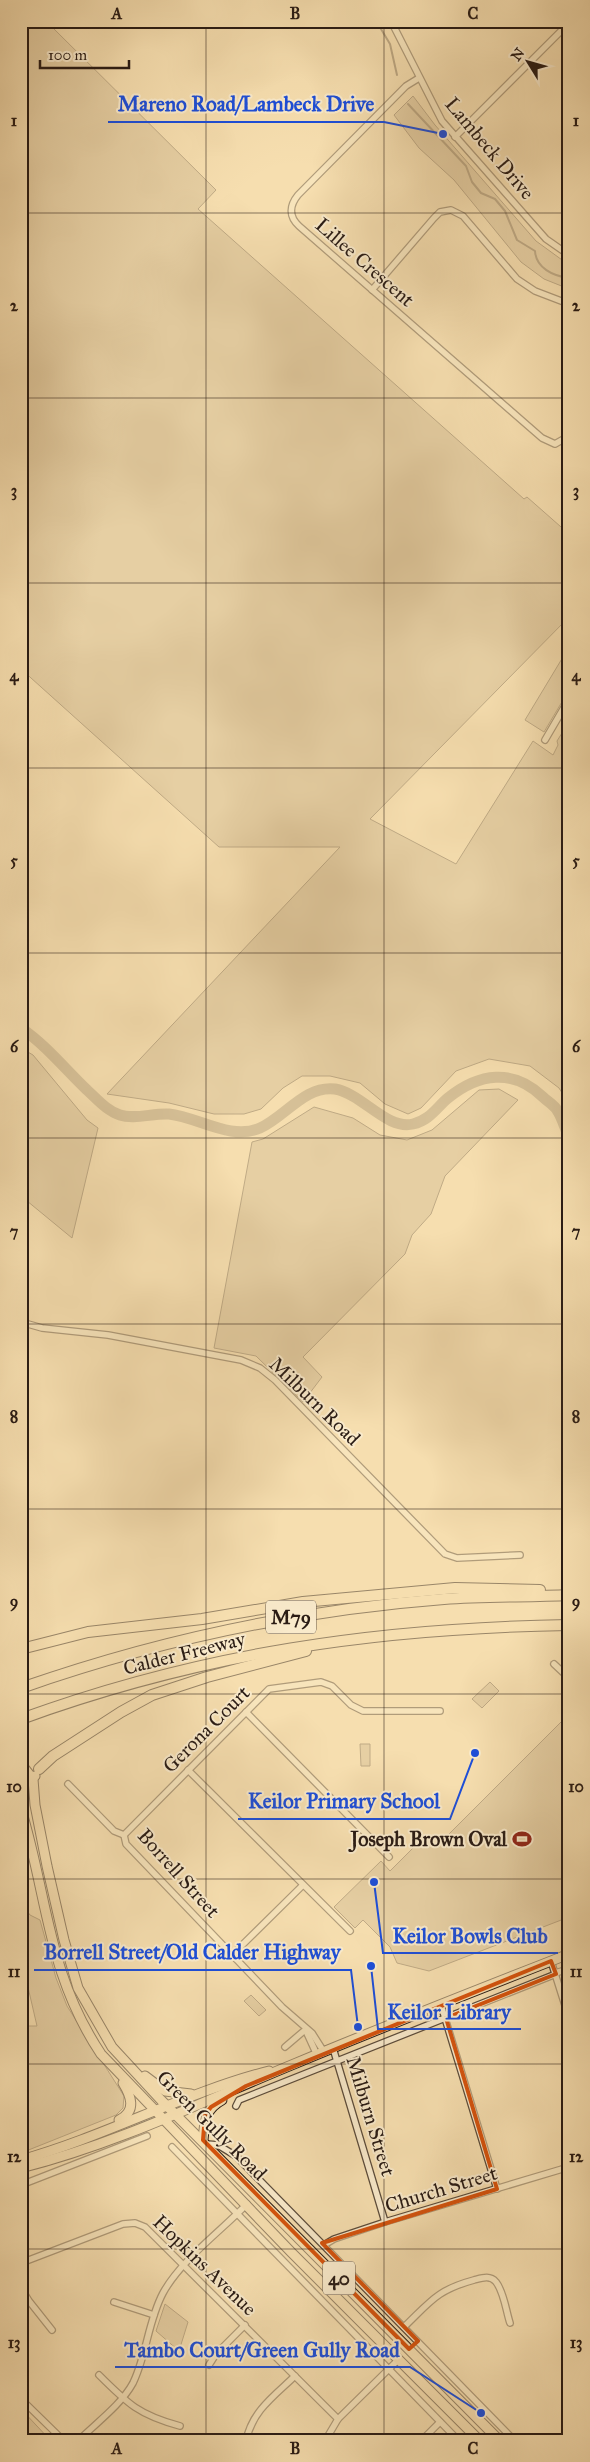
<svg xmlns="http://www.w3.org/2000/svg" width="590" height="2462" font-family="'IM FELL Great Primer',serif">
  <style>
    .green { fill: #d3bd95; stroke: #7e6c54 }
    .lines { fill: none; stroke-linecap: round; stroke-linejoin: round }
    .stream { stroke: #7a6851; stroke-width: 2 }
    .river { stroke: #b09c7a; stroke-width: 11 }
    .minor-casing { stroke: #5c4c3b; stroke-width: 8 }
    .primary-casing { stroke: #291b14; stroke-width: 11 }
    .motorway-casing { stroke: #291b14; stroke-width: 12 }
    .minor { stroke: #f9eacb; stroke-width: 5.5 }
    .primary { stroke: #f6deaf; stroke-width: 9 }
    .motorway { stroke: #f6deaf; stroke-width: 10 }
    .marked { fill: none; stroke: #d5530d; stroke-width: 4; stroke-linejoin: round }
    .grid { fill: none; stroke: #291b14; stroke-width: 1; stroke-opacity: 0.55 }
    .labels { text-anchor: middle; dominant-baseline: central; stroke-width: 4; stroke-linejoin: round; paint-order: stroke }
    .shield { fill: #f9eacb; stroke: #67594b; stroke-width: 1 }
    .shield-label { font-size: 19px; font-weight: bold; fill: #291b14 }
    .street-label { font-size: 20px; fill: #291b14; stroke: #f9eacb }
    .poi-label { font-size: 20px; font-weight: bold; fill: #291b14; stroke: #f9eacb; text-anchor: end }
    .leader { fill: none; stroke: #1d4ed8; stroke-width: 2 }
    .callout-dot { fill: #1d4ed8; stroke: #f9eacb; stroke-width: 2 }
    .callout-label { font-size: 21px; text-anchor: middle; font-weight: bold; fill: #1d4ed8; stroke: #f9eacb; stroke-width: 4; stroke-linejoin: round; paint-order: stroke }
    .neatline { fill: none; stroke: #291b14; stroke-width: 2 }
    .grid-label { font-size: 16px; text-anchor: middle; font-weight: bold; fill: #291b14 }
  </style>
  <rect width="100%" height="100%" fill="#f6deaf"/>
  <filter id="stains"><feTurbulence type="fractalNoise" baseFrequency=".004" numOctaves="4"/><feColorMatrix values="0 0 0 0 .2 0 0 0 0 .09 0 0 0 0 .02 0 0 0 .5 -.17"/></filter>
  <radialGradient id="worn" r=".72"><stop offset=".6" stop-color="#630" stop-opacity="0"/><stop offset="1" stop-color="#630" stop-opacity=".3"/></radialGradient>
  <!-- green -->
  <g class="green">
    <path d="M21,21h25l170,169 -18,19 326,290 3,-2 42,37v83l-199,202 86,45 77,-123 20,14 5,-10 -1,-4 10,-16 2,2v377l-10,-16 -29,-22 -41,-7 -33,12 -35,37 -13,6 -23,-10 -25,-21 -30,-7h-28l-19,12 -22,21 -17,5h-30l-45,-11 -62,-9 233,-247h-121l-198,-178z"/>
    <path d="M413,96l22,29 101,116 33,24v24l-25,-10 -23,-17 -67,-82 -35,-32 -25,-33z"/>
    <path d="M569,647v43l-25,42 -19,-12z"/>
    <path d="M21,1048l12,7 54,65 11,8 -26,110 -51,-42z"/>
    <path d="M499,1089l19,11 -73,76 -14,38 -19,21 -7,19 -102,103 19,20 -19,25 -47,-46 -42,-8 38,-206 11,-3 51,-32 39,11 27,17 27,5 25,-10 47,-40z"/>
    <path d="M490,1682l9,9 -17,17 -10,-9z"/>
    <path d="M569,1714v203l-140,54 -32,-8 -7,-16 -27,-27 -8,8 -21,-21 47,-46 9,10 36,-36 11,11z"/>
    <path d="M360,1744h10v22h-9z"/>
    <path d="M22,1904l8,11 10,5 16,58 11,28 57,90 -1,12 -7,7 -95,38v-127h16l-16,-69z"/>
    <path d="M251,1995l15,15 -7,6 -15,-15z"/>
    <path d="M165,2304l23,18 -9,29 -23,-20z"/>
    <path d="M21,2409l30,32h-30z"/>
  </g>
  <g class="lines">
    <!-- stream -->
    <g class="stream">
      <path d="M378,24l12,20 7,31"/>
      <path d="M408,104l58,62 6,16 9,11 14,6 10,12 12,29 18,11c1,17 18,25 34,27"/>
    </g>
    <!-- river -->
    <path class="river" d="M21,1028c25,17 44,41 66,62 10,9 20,21 33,25 14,5 33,-2 49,-1 29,3 62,27 91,14 25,-11 45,-43 75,-39 28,5 51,41 78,35 17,-4 23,-16 35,-26 31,-25 65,-30 95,-1 4,4 11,8 14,13 5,7 8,19 12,27"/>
    <!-- minor casing -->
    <g class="minor-casing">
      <g id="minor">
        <path d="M391,21l51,100 104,118 23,16"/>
        <path d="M419,78l-13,8 -108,109c-9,11 -9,22 1,31l243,212 13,6 14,-8"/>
        <path d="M455,137l114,-114"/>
        <path d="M372,290l62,-72 6,-6 11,-2 12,6 54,63 18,12 34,13"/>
        <path d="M545,740l24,-41"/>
        <path d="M21,1322l21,6 66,7 133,25 19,8 15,12 170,174 12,4 63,-3"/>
        <path d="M554,1664l15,14"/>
        <path d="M246,1712l143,145"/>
        <path d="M188,1770l162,161"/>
        <path d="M68,1784l46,47 10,4"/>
        <path d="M124,1835l145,-146 52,-7 11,4 19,19 12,6h77"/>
        <path d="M124,1835l2,9 156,163 30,26 12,19"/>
        <path d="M232,1955l71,-70"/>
        <path d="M551,1961l18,57"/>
        <path d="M555,1973l14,-4"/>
        <path d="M441,2005l56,184"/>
        <path d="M306,2031l11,24"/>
        <path d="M285,2047l20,-17"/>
        <path d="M333,2048l52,174"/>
        <path d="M236,2106l3,-6 317,-126"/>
        <path d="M207,2144l11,1 18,11 279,285"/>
        <path d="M172,2147l287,294"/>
        <path d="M21,2185l126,-49"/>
        <path d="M324,2245l10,-6 51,-17 184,-55"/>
        <path d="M21,2263l102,-39 12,-1 10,4 193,192"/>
        <path d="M21,2288l8,13 23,29"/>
        <path d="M114,2302l40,13"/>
        <path d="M404,2327c27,-26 33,-37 70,-47 8,-2 16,-5 22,2 8,10 10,29 14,41"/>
        <path d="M209,2365l7,-11 29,-29"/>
        <path d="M99,2375c29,29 40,40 81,51"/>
        <path d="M21,2399l43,42"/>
        <path d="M78,2441c18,-18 43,-36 55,-58 14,-29 15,-62 30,-90 18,-33 58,-62 84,-89"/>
        <path d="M246,2441c6,-30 28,-45 49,-65"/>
        <path d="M325,2441l13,-22 61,-60"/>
        <path d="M421,2441l19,-19"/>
      </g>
    </g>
    <!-- primary casing -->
    <g class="primary-casing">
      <g id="primary">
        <path d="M21,1764l12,15 2,26 12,61 17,74 14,48 34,59 49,53 339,341"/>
        <path d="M21,1784l14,-8"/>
        <path d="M21,1809c27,89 26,164 80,245l190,198 189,189"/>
        <path d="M145,2076l20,15 26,3"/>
        <path d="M119,2120c18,-9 12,-24 4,-37"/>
        <path d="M203,2140c2,-19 1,-30 19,-40"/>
        <path d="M21,2160c85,-24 163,-67 248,-89"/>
        <path d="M21,2168c95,-24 183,-67 273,-104 91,-38 183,-74 275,-110"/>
      </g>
    </g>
    <!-- motorway casing -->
    <g class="motorway-casing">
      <g id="motorway">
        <path d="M21,1649l67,-17 114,-13 101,-17 152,-14 85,2"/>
        <path d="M21,1688c137,-48 278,-78 423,-89 41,-3 83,-2 125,-4"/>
        <path d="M21,1719c181,-66 356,-91 548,-94"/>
        <path d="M39,1769l14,-13 68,-44 31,-17 55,-18 99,-26"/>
      </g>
    </g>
    <!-- minor -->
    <use href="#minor" class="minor"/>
    <!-- primary -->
    <use href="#primary" class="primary"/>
    <!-- motorway -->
    <use href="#motorway" class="motorway"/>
  </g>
  <!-- marked area -->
  <path d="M0 0H590V2462H0ZM551,1961l5,13 -110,44 51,171 -175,54 96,98 -9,8 -206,-209 2,-25 6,-8 35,-21z" fill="#f6deaf" fill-opacity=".55" fill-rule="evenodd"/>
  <path class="marked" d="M551,1961l5,13 -110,44 51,171 -175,54 96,98 -9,8 -206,-209 2,-25 6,-8 35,-21z"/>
  <!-- grid -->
  <path class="grid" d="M206,21v2420M384,21v2420M21,213h548M21,398h548M21,583h548M21,768h548M21,953h548M21,1138h548M21,1324h548M21,1509h548M21,1694h548M21,1879h548M21,2064h548M21,2249h548"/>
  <!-- icons -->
  <defs>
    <g id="stadium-bare" transform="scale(1.5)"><path d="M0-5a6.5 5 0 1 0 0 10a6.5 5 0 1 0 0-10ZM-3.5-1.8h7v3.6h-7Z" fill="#8f2418" stroke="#f9eacb" stroke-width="2.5" paint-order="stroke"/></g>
  </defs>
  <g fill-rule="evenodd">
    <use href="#stadium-bare" x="522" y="1839"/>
  </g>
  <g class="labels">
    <!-- shield labels -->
    <g class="shield">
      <rect x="266" y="1600.5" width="50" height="33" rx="4"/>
      <rect x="323" y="2261.5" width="32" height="33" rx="4"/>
    </g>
    <g class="shield-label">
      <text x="291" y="1617">M79</text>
      <text x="339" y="2278">40</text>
    </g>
    <!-- street labels -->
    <g class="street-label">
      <text transform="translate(490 148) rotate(50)">Lambeck Drive</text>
      <text transform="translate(365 262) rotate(41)">Lillee Crescent</text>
      <text transform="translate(315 1401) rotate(44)">Milburn Road</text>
      <text transform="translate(184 1653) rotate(-14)">Calder Freeway</text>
      <text transform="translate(206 1729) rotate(-45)">Gerona Court</text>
      <text transform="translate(179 1873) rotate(48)">Borrell Street</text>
      <text transform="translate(371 2116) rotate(73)">Milburn Street</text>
      <text transform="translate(212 2125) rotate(45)">Green Gully Road</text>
      <text transform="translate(441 2189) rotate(-17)">Church Street</text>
      <text transform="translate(205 2265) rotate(44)">Hopkins Avenue</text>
    </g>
    <!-- poi labels -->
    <g class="poi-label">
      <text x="507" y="1839">Joseph Brown Oval</text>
    </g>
  </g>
  <!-- callouts -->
  <path class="leader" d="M443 134L384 122H108M475 1753L450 1819H238M374 1882L383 1953H558M358 2027L351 1970H34M371 1966L378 2029H521M481 2413L410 2367H115"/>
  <g class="callout-dot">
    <circle cx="443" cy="134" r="5"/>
    <circle cx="475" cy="1753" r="5"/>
    <circle cx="374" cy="1882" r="5"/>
    <circle cx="358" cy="2027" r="5"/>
    <circle cx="371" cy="1966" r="5"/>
    <circle cx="481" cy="2413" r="5"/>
  </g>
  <g class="callout-label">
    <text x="246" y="111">Mareno Road/Lambeck Drive</text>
    <text x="344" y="1808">Keilor Primary School</text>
    <text x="470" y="1943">Keilor Bowls Club</text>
    <text x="192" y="1959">Borrell Street/Old Calder Highway</text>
    <text x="449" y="2019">Keilor Library</text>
    <text x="262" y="2357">Tambo Court/Green Gully Road</text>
  </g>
  <!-- margin -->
  <rect width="590" height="2462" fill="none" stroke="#f6deaf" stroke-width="55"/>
  <!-- north arrow -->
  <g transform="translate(528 62) rotate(307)" stroke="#f9eacb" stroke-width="4" paint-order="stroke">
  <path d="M0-4L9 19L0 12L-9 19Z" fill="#291b14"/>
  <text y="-8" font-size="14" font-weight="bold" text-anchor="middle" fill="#291b14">N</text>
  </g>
  <!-- scale -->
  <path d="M40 60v8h89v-8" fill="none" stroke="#291b14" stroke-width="2.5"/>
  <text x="48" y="60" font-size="15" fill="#291b14" stroke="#f9eacb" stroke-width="4" paint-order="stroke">100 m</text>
  <rect x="28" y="28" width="534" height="2406" class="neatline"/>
  <g class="grid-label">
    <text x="117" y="19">A</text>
    <text x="295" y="19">B</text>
    <text x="473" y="19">C</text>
    <text x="14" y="126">1</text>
    <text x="576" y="126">1</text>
    <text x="14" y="311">2</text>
    <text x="576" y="311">2</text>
    <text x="14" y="496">3</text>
    <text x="576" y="496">3</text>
    <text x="14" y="681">4</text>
    <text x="576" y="681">4</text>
    <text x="14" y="866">5</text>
    <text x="576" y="866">5</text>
    <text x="14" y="1052">6</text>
    <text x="576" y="1052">6</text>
    <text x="14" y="1237">7</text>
    <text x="576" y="1237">7</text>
    <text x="14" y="1422">8</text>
    <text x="576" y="1422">8</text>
    <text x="14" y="1607">9</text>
    <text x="576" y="1607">9</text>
    <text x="14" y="1792">10</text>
    <text x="576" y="1792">10</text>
    <text x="14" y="1977">11</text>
    <text x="576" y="1977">11</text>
    <text x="14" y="2162">12</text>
    <text x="576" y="2162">12</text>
    <text x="14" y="2348">13</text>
    <text x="576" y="2348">13</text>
    <text x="117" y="2454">A</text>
    <text x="295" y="2454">B</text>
    <text x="473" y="2454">C</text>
  </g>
  <rect width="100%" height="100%" filter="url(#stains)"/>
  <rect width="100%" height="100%" fill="url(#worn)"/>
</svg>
